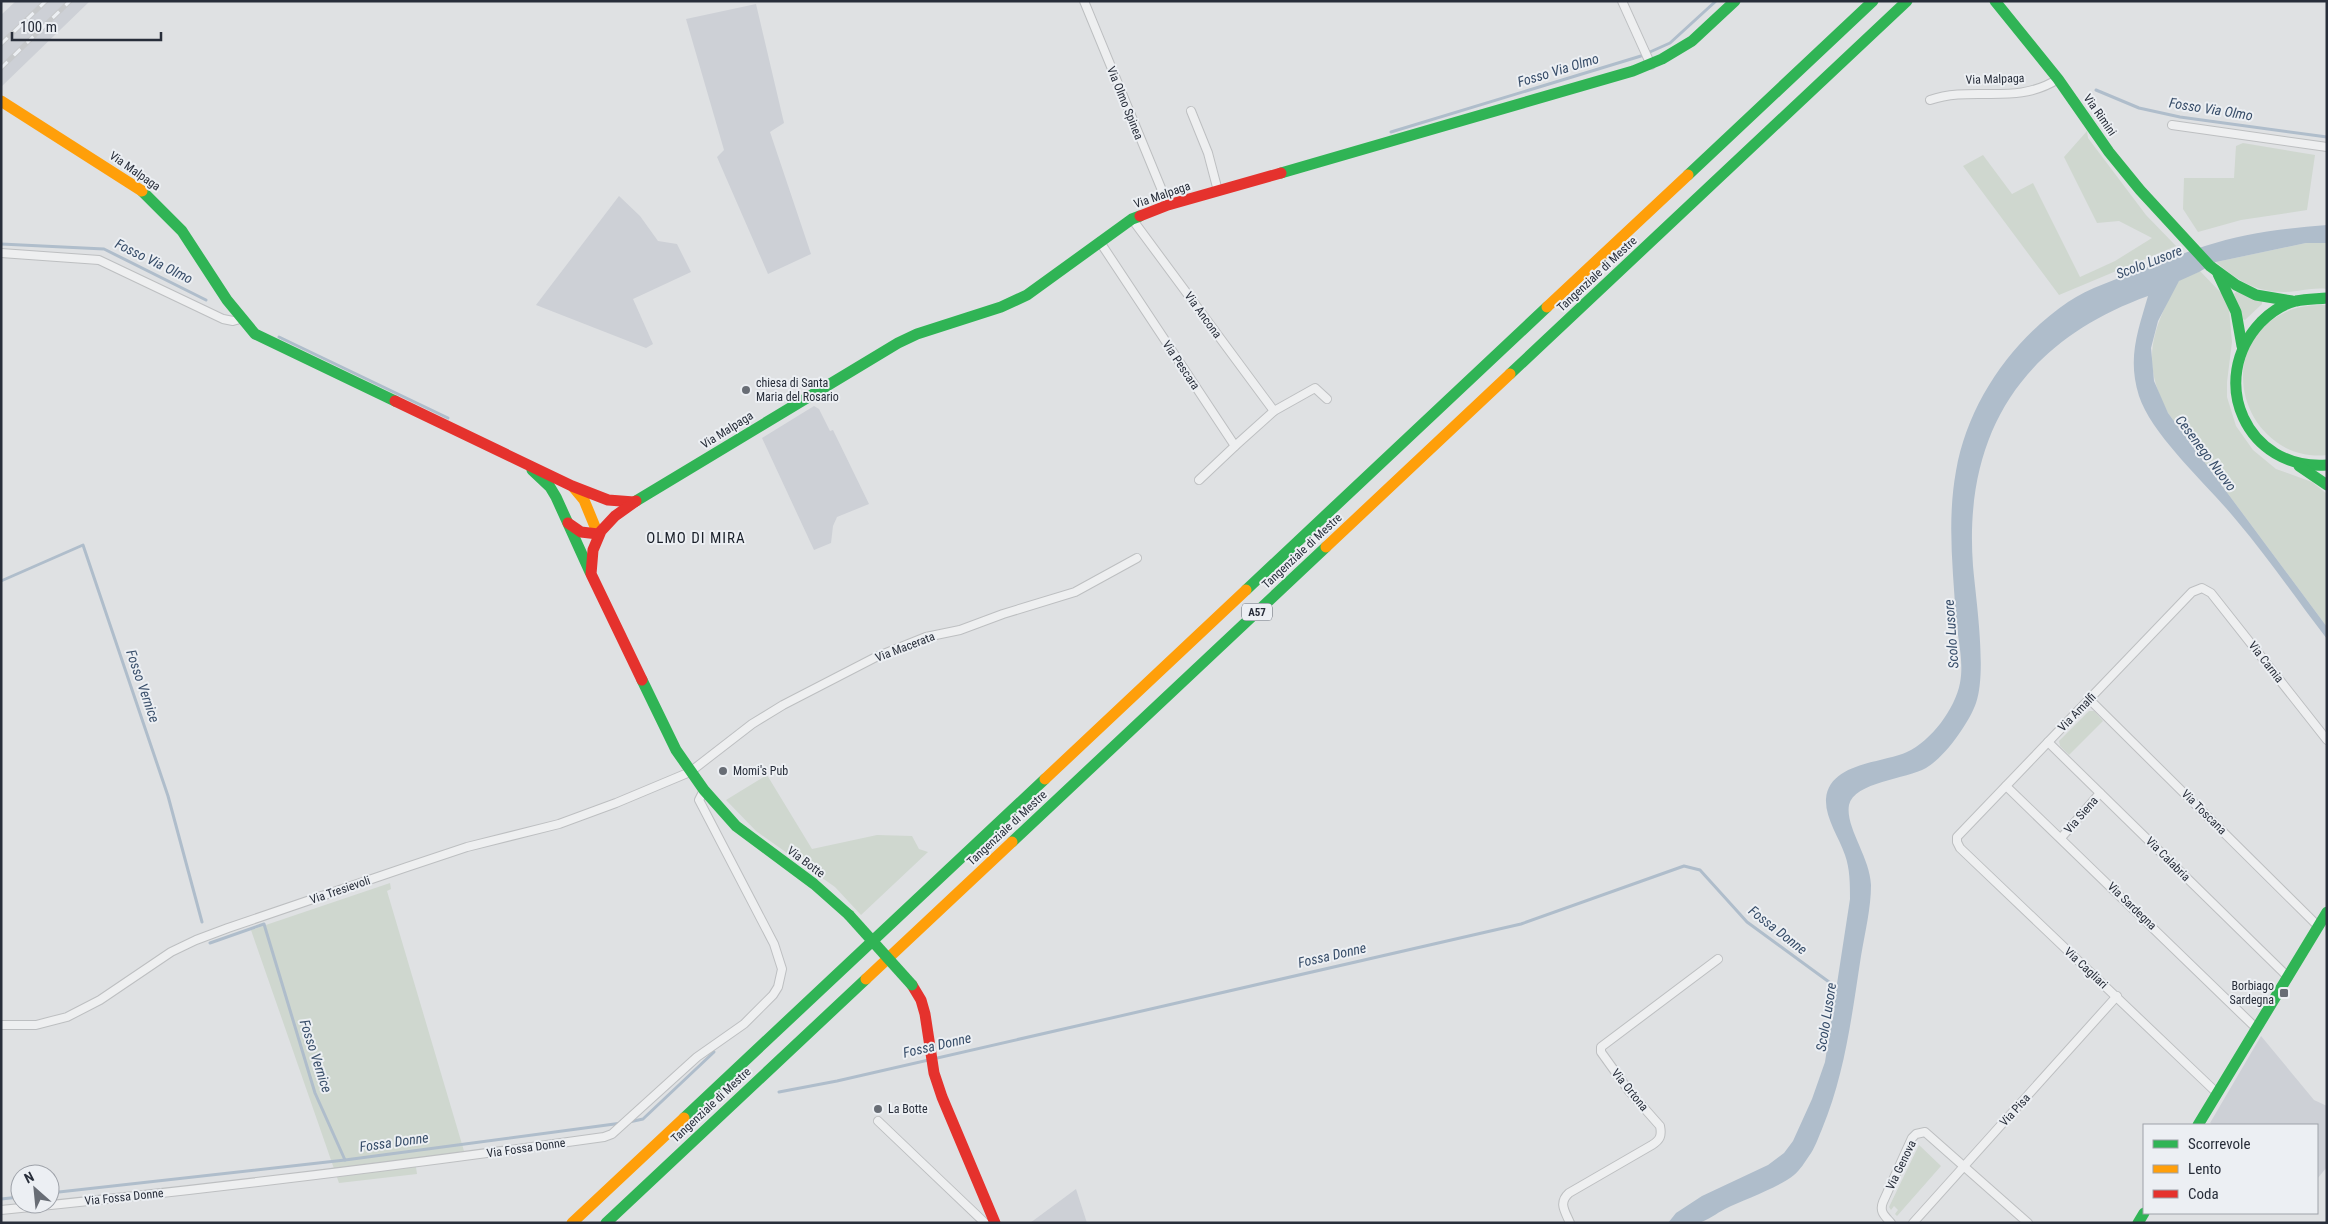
<svg xmlns="http://www.w3.org/2000/svg" width="2328" height="1224" font-family="'Roboto Condensed',sans-serif">
  <style>
    .built { fill: #cdd0d6 }
    .green { fill: #cfd7cf }
    .water { fill: #afbdcb }
    .lines { fill: none; stroke-linecap: round; stroke-linejoin: round }
    .stream { stroke: #afbdcb; stroke-width: 3 }
    .street-casing { stroke: #bdbfc1; stroke-width: 10 }
    .street { stroke: #eeeff0; stroke-width: 8 }
    .fast { stroke: #30b455; stroke-width: 11 }
    .slow { stroke: #ff9f0a; stroke-width: 11 }
    .jam { stroke: #e5322d; stroke-width: 11 }
    .rail-casing { stroke: #c7c9cb; stroke-width: 5 }
    .rail { stroke: #eceff3; stroke-width: 3; stroke-dasharray: 9; stroke-linecap: butt }
    .fast-bridge { stroke: #30b455; stroke-width: 11 }
    .poi-dot { fill: #686d75; stroke: #eceff3; stroke-width: 2 }
    .labels { text-anchor: middle; dominant-baseline: central; stroke-width: 4; stroke-linejoin: round; paint-order: stroke }
    .shield { fill: #eceff3; stroke: #636872; stroke-width: 1 }
    .shield-label { font-size: 11px; font-weight: bold; fill: #282e3a }
    .street-label { font-size: 12px; fill: #282e3a; stroke: #eceff3 }
    .poi-label { font-size: 12px; fill: #282e3a; stroke: #eceff3; text-anchor: start }
    .water-label { font-size: 14px; font-style: italic; fill: #374d69; stroke: #eceff3 }
    .quarter-label { font-size: 15px; letter-spacing: 1px; fill: #1a202a; stroke: #eceff3 }
  </style>
  <rect width="100%" height="100%" fill="#dfe1e3"/>
  <!-- built -->
  <g class="built">
    <path d="M16,1h74l-89,86v-72z"/>
    <path d="M756,4l28,119 -14,9 41,122 -43,20 -51,-117 7,-7 -38,-131z"/>
    <path d="M619,196l21,20 18,25 19,3 14,28 -58,27 20,45 -7,4 -110,-43z"/>
    <path d="M814,406l5,3 11,22 3,-1 36,74 -32,13 -4,9 -2,17 -17,7 -52,-112z"/>
    <path d="M2261,1036l53,64 13,6v61l-10,12v-54h-104l-3,-2z"/>
    <path d="M1076,1189l11,34h-57z"/>
  </g>
  <!-- green -->
  <g class="green">
    <path d="M2087,131l1,7 58,77 30,31 -117,49 -96,-129 20,-11 29,39 21,-11 47,94 35,-16 37,-23 -33,-17 -22,2 -33,-66z"/>
    <path d="M2243,143l72,12 -8,55 -66,10 -43,12 -15,-23 1,-31h50l2,-32z"/>
    <path d="M2306,243h21v46c-15,-2 -28,3 -43,3 -29,0 -47,-12 -68,-30z"/>
    <path d="M2200,271l22,23 7,15 3,33 -5,40v15l9,29 17,24 23,19 36,13 15,12v133l-159,-214c-21,-40 -21,-68 -2,-108 3,-8 6,-19 13,-24 5,-5 15,-6 21,-10z"/>
    <path d="M2237,291l25,10v3l-17,16 -3,-1 -8,-25z"/>
    <path d="M2327,305v150c-14,2 -29,-1 -41,-7 -53,-28 -60,-106 -4,-134 14,-8 29,-9 45,-9z"/>
    <path d="M2089,711h5l9,10 -34,34 -9,-9 -1,-5z"/>
    <path d="M767,775l45,74 65,-14 35,1 7,13 9,3 -67,63 -26,-28 -79,-56 -30,-31z"/>
    <path d="M390,883l1,6 -4,2 77,260 -49,9 2,14 -78,9 -88,-253z"/>
    <path d="M1919,1145l22,21 -44,50 -2,-2 3,-4 -4,-4 -3,4 -2,-3z"/>
  </g>
  <!-- water -->
  <path class="water" d="M2327,225v18h-21l-90,19 -17,10 -20,9 -21,40 -7,27 3,33 14,32 159,214v12c-30,-39 -58,-80 -90,-118 -28,-35 -85,-85 -98,-125 -12,-38 -1,-65 9,-100 -125,45 -185,137 -175,270 3,34 14,106 3,137 -7,20 -31,54 -50,65 -19,11 -72,14 -77,37 -4,22 21,52 22,80 0,23 -6,47 -10,71 -9,58 -16,118 -39,173 -4,9 -7,19 -13,27 -4,6 -9,14 -15,19 -14,12 -51,25 -69,34 -8,4 -18,12 -27,14 -9,1 -20,0 -30,0l8,-10 26,-17 66,-31 16,-12 9,-12 19,-42 13,-37 25,-163c0,-15 0,-30 -5,-44 -6,-18 -20,-37 -19,-56 3,-37 58,-36 81,-47 24,-11 48,-43 53,-69 4,-21 -2,-43 -4,-64 -3,-49 -9,-99 0,-148 12,-68 55,-130 112,-169 21,-14 49,-23 72,-32 22,-8 43,-17 65,-24 40,-13 81,-18 122,-21z"/>
  <g class="lines">
    <!-- stream -->
    <g class="stream">
      <path d="M2096,90l43,18 41,9 147,20"/>
      <path d="M1391,132l250,-76 29,-13 46,-42"/>
      <path d="M1,244l103,5 102,51"/>
      <path d="M279,337l169,81"/>
      <path d="M1,581l82,-36 85,251 34,126"/>
      <path d="M210,943l54,-19 51,169 30,67"/>
      <path d="M779,1092l58,-11 684,-157 163,-58 16,4 47,52 93,68"/>
      <path d="M629,1122l14,-3 71,-67"/>
      <path d="M50,1193l295,-33 277,-37"/>
      <path d="M1,1199l19,-2"/>
    </g>
    <!-- street casing -->
    <g class="street-casing">
      <g id="street">
        <path d="M1084,1l84,204"/>
        <path d="M1622,1l29,64"/>
        <path d="M1930,100c43,-15 86,6 128,-21"/>
        <path d="M1191,111l17,42 10,38"/>
        <path d="M2172,125l155,22"/>
        <path d="M1132,219l142,192 41,-23 12,11"/>
        <path d="M1100,242l135,204 -36,34"/>
        <path d="M1,253l98,7 124,59 10,2 7,-2"/>
        <path d="M1235,446l39,-35"/>
        <path d="M2089,699l229,227"/>
        <path d="M2048,742l240,235"/>
        <path d="M2006,786l250,242"/>
        <path d="M2061,838l39,-45"/>
        <path d="M1,1025h35l31,-8 33,-17 71,-48 25,-12 32,-12 179,-61 60,-20 92,-23 57,-21 74,-31 62,-48 31,-19 93,-48 50,-20 34,-7 43,-16 72,-22 62,-34"/>
        <path d="M2217,1093l-257,-245 -3,-6v-5l235,-245 10,-4 9,5 116,147"/>
        <path d="M878,1121l107,102"/>
        <path d="M1,1210c202,-20 403,-45 603,-73l8,-3 85,-77 47,-33 29,-29 5,-8 4,-18 -8,-25 -75,-144 5,-10"/>
        <path d="M1570,1223c-5,-12 -12,-20 -1,-30l83,-48c8,-5 10,-9 8,-19l-31,-35 -28,-39v-5l117,-88"/>
        <path d="M1891,1223c-6,-7 -12,-11 -8,-21l29,-64 4,-4 9,-2 103,91"/>
        <path d="M1913,1223l204,-227"/>
      </g>
    </g>
    <!-- street -->
    <use href="#street" class="street"/>
    <!-- fast -->
    <g class="fast">
      <path d="M1995,1l63,78 51,73 31,38 70,76 26,19 20,10 36,6"/>
      <path d="M1281,173l352,-102 29,-12 30,-18 43,-40"/>
      <path d="M1688,175l185,-174"/>
      <path d="M142,191l40,40 45,69 28,34 140,67"/>
      <path d="M2218,274l18,38 6,34"/>
      <path d="M2327,298c-10,1 -21,1 -31,3 -13,3 -26,12 -35,21 -55,58 -14,149 66,143"/>
      <path d="M1510,374l397,-373"/>
      <path d="M2299,466l28,19"/>
      <path d="M532,470l18,17 6,10 34,75"/>
      <path d="M636,501l262,-158 19,-9 84,-27 26,-12 105,-76 8,-3"/>
      <path d="M1246,590l301,-283"/>
      <path d="M642,680l34,70 28,40 32,36 78,58 35,31"/>
      <path d="M1012,842l314,-295"/>
      <path d="M684,1118l361,-339"/>
      <path d="M2198,1125l129,-213"/>
      <path d="M606,1223l260,-244"/>
      <path d="M2138,1223l6,-10"/>
    </g>
    <!-- slow -->
    <g class="slow">
      <path d="M1,101l141,90"/>
      <path d="M1547,307l141,-132"/>
      <path d="M574,488l10,12 14,34"/>
      <path d="M1326,547l184,-173"/>
      <path d="M1045,779l201,-189"/>
      <path d="M866,979l146,-137"/>
      <path d="M572,1223l112,-105"/>
    </g>
    <!-- jam -->
    <g class="jam">
      <path d="M1140,216l28,-11 113,-32"/>
      <path d="M395,401l177,85 36,14 26,2"/>
      <path d="M636,501l-21,15 -14,15 -8,19 -2,24 51,106"/>
      <path d="M568,523l13,9 17,2"/>
      <path d="M912,985l9,15 4,14 9,59 8,24 53,126"/>
    </g>
    <!-- rail casing -->
    <g class="rail-casing">
      <g id="rail">
        <path d="M1,44l45,-43"/>
        <path d="M1,68l69,-67"/>
      </g>
    </g>
    <!-- rail -->
    <use href="#rail" class="rail"/>
    <!-- fast-bridge -->
    <path class="fast-bridge" d="M849,915l63,70"/>
  </g>
  <!-- markers -->
  <g class="poi-dot">
    <circle cx="746" cy="390" r="5"/>
    <circle cx="723" cy="771" r="5"/>
    <rect x="2279" y="988" width="10" height="10" rx="2.5"/>
    <circle cx="878" cy="1109" r="5"/>
  </g>
  <g class="labels">
    <!-- shield labels -->
    <rect class="shield" x="1242" y="603.5" width="30" height="17" rx="4"/>
    <g class="shield-label">
      <text x="1257" y="612">A57</text>
    </g>
    <!-- street labels -->
    <g class="street-label">
      <text transform="translate(1995 79) rotate(-2)">Via Malpaga</text>
      <text transform="translate(1125 103) rotate(68)">Via Olmo Spinea</text>
      <text transform="translate(2100 115) rotate(55)">Via Rimini</text>
      <text transform="translate(135 171) rotate(35)">Via Malpaga</text>
      <text transform="translate(1162 195) rotate(-19)">Via Malpaga</text>
      <text transform="translate(1597 274) rotate(-43)">Tangenziale di Mestre</text>
      <text transform="translate(1203 315) rotate(54)">Via Ancona</text>
      <text transform="translate(1181 365) rotate(56)">Via Pescara</text>
      <text transform="translate(727 430) rotate(-32)">Via Malpaga</text>
      <text transform="translate(1302 551) rotate(-43)">Tangenziale di Mestre</text>
      <text transform="translate(905 647) rotate(-21)">Via Macerata</text>
      <text transform="translate(2266 662) rotate(52)">Via Carnia</text>
      <text transform="translate(2077 712) rotate(-46)">Via Amalfi</text>
      <text transform="translate(2204 812) rotate(45)">Via Toscana</text>
      <text transform="translate(2081 815) rotate(-49)">Via Siena</text>
      <text transform="translate(1007 828) rotate(-43)">Tangenziale di Mestre</text>
      <text transform="translate(2168 859) rotate(45)">Via Calabria</text>
      <text transform="translate(806 862) rotate(37)">Via Botte</text>
      <text transform="translate(340 890) rotate(-19)">Via Tresievoli</text>
      <text transform="translate(2132 906) rotate(44)">Via Sardegna</text>
      <text transform="translate(2086 968) rotate(43)">Via Cagliari</text>
      <text transform="translate(1630 1090) rotate(51)">Via Ortona</text>
      <text transform="translate(711 1105) rotate(-43)">Tangenziale di Mestre</text>
      <text transform="translate(2015 1110) rotate(-48)">Via Pisa</text>
      <text transform="translate(526 1148) rotate(-8)">Via Fossa Donne</text>
      <text transform="translate(1901 1165) rotate(-64)">Via Genova</text>
      <text transform="translate(124 1197) rotate(-6)">Via Fossa Donne</text>
    </g>
    <!-- poi labels -->
    <g class="poi-label">
      <text x="756" y="383">chiesa di Santa<tspan x="756" dy="14">Maria del Rosario</tspan></text>
      <text x="733" y="771">Momi's Pub</text>
      <text x="2274" y="986" text-anchor="end">Borbiago<tspan x="2274" dy="14">Sardegna</tspan></text>
      <text x="888" y="1109">La Botte</text>
    </g>
    <!-- water labels -->
    <g class="water-label">
      <text transform="translate(1558 70) rotate(-17)">Fosso Via Olmo</text>
      <text transform="translate(2211 109) rotate(9)">Fosso Via Olmo</text>
      <text transform="translate(154 261) rotate(26)">Fosso Via Olmo</text>
      <text transform="translate(2149 262) rotate(-21)">Scolo Lusore</text>
      <text transform="translate(2206 453) rotate(53)">Cesenego Nuovo</text>
      <text transform="translate(1951 634) rotate(-94)">Scolo Lusore</text>
      <text transform="translate(143 686) rotate(71)">Fosso Vernice</text>
      <text transform="translate(1778 930) rotate(38)">Fossa Donne</text>
      <text transform="translate(1332 955) rotate(-13)">Fossa Donne</text>
      <text transform="translate(1826 1017) rotate(-81)">Scolo Lusore</text>
      <text transform="translate(937 1045) rotate(-13)">Fossa Donne</text>
      <text transform="translate(316 1056) rotate(72)">Fosso Vernice</text>
      <text transform="translate(394 1142) rotate(-8)">Fossa Donne</text>
    </g>
    <!-- quarter labels -->
    <g class="quarter-label">
      <text x="696" y="538">OLMO DI MIRA</text>
    </g>
  </g>
  <!-- border -->
  <rect width="2328" height="1224" fill="none" stroke="#282e3a" stroke-width="5"/>
  <!-- legend -->
  <rect x="2143" y="1124" width="175" height="90" fill="#eceff3" stroke="#9ea2a9"/>
  <rect x="2153" y="1140" width="25" height="8" fill="#30b455" stroke="#9ea2a9"/>
  <text x="2188" y="1149" font-size="15" fill="#282e3a">Scorrevole</text>
  <rect x="2153" y="1165" width="25" height="8" fill="#ff9f0a" stroke="#9ea2a9"/>
  <text x="2188" y="1174" font-size="15" fill="#282e3a">Lento</text>
  <rect x="2153" y="1190" width="25" height="8" fill="#e5322d" stroke="#9ea2a9"/>
  <text x="2188" y="1199" font-size="15" fill="#282e3a">Coda</text>
  <!-- north arrow -->
  <g transform="translate(35 1189) rotate(333)"><circle r="24" fill="#eceff3" stroke="#9ea2a9"/>
  <path d="M0-4L9 19L0 12L-9 19Z" fill="#686d75"/>
  <text y="-8" font-size="14" font-weight="bold" text-anchor="middle" fill="#282e3a">N</text>
  </g>
  <!-- scale -->
  <path d="M12 32v8h149v-8" fill="none" stroke="#282e3a" stroke-width="2.5"/>
  <text x="20" y="32" font-size="15" fill="#282e3a" stroke="#eceff3" stroke-width="4" paint-order="stroke">100 m</text>
</svg>
